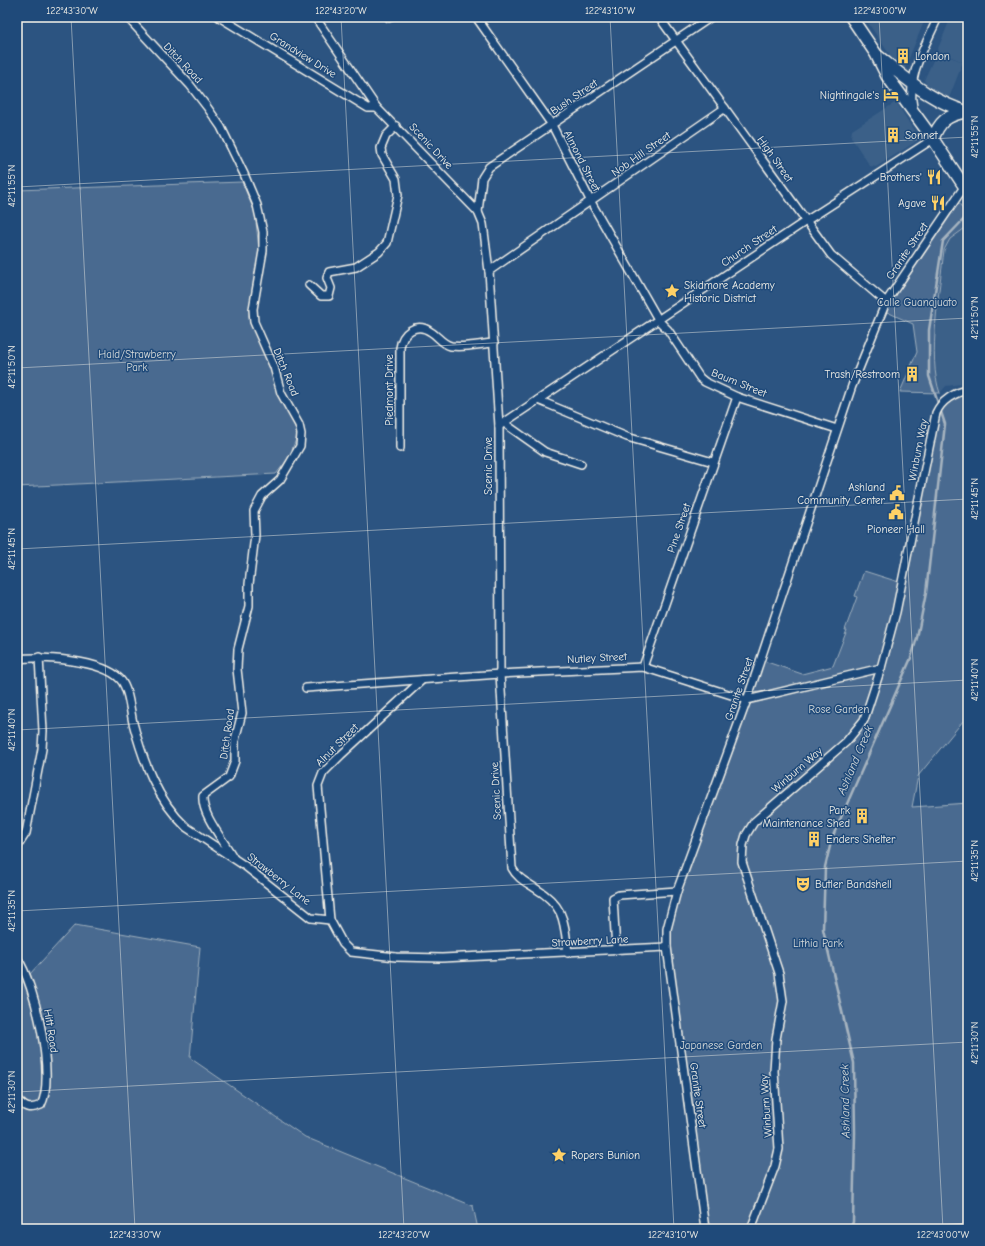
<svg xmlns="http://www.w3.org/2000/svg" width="985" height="1246" font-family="'Comic Neue',sans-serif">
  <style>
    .built { fill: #3b6088 }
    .green { fill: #496b90; stroke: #9eaebc }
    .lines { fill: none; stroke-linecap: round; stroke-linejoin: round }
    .stream { stroke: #a7b4c0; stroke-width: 2.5 }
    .street-casing { stroke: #f4f1e8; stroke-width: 10 }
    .primary-casing { stroke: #f4f1e8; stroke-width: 14 }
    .street { stroke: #1f4a7a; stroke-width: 7 }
    .primary { stroke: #1f4a7a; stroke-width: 11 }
    .ticks { fill: none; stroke: #f4f1e8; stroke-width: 1; stroke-opacity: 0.45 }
    .labels { text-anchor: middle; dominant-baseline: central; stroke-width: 3; stroke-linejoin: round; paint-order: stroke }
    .street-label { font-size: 11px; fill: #f4f1e8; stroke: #1f4a7a }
    .poi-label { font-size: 11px; fill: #f4f1e8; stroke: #1f4a7a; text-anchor: start }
    .park-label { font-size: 11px; fill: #dadddb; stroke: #1f4a7a }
    .water-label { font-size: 12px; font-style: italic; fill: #dadddb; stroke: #1f4a7a }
    .neatline { fill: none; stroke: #f4f1e8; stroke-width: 1.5 }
    .ticks-label { font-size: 10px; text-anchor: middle; fill: #f4f1e8 }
  </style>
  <rect width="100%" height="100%" fill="#2c5481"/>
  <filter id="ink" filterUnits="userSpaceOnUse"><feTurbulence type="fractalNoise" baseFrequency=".025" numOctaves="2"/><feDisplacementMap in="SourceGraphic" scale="8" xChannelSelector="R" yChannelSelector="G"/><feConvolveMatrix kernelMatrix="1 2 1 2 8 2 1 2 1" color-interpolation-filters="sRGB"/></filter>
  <g filter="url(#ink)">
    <!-- built -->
    <g class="built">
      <path d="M869,17h57l-22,53 -14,-15 -24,-35z"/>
      <path d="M951,17h17v47l-31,-13z"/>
      <path d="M937,52l26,10 -14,36 -22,-12 -3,-6z"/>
      <path d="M896,102l22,35 -1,4 -41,26 -6,-1 -19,-29 1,-7z"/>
      <path d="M968,226v157l-22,3 -6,7 -5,-13v-51l9,-79 6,-11z"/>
    </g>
    <!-- green -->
    <g class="green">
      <path d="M242,182l13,31 4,37 -10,66 21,53 10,30 19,33 -11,27 -12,15 -259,13v-297z"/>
      <path d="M959,203l9,14v9l-18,13 -6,11c-4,38 -17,109 -4,143l-40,-1 17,-40 -4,-28 -26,-12 3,-8z"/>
      <path d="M968,390v325l-50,61 -6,31 56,-4v426h-263l-38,-300 94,-269 41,14 31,-8 14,-36h-2l12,-33 -2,-1 9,-25 38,12 39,-178z"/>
      <path d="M75,925l125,22 -10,111 115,79 168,69 5,23h-461v-241z"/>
    </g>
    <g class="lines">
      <!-- stream -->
      <path class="stream" d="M850,1229l3,-7 2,-89 -1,-70 -31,-134 2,-62 7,-29 79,-180 6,-20 9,-45 19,-169 -16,-48v-46l14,-89 23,-24"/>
      <!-- street casing -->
      <g class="street-casing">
        <g id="street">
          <path d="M127,17l63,68 17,22 14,20 23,47 13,31 6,27v19l-10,58 1,13 20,45 7,26 18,32 2,9 -1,12 -20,34 -18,16 -8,15 1,24 -6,49v22l-11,43 -1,20 5,44 -7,27v21l-6,16 -26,19c-2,18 21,45 30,61"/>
          <path d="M219,17l149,91h9"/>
          <path d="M315,17l62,91 101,104 5,12 6,47 10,155 1,248 12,194c5,10 14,14 23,20 30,18 29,33 33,65"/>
          <path d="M476,17l76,108 39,77 68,119 9,9 32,48 5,4 32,15 100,32"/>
          <path d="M659,17l172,238 55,47"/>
          <path d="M389,18l1,-1"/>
          <path d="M913,107c-7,-31 13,-62 25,-90"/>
          <path d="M478,212l4,-34 7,-11 222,-150"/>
          <path d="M489,271l236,-163"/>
          <path d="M309,285l12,11h8l2,-8 -4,-10 2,-6 27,-5 23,-15 8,-9 11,-48 -2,-16 -14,-24 -1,-7 5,-12 10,-10"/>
          <path d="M538,400l89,37 86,25"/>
          <path d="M504,423l41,29 36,12"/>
          <path d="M499,426l307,-205 127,-82"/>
          <path d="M400,448v-100c2,-15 16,-27 31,-16 7,4 11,12 20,14 14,2 29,-2 43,-3"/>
          <path d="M17,659c25,-3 85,1 103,20 9,10 10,31 13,44 10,38 24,77 53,104l59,39 66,52 19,2"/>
          <path d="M643,667l94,-270"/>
          <path d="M422,680l-81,75 -18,18 -5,13 12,134 13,24 8,8 45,5 46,1 225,-11"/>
          <path d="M306,688l194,-14 143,-7 104,33 134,-32"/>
          <path d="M17,847l9,-14 16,-84 1,-18 -4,-74"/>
          <path d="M616,950l-3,-52 6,-3 58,-4"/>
          <path d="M17,958c18,25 39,120 24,147 -12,5 -16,3 -24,-6"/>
          <path d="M705,1229l-38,-282v-18l10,-38 70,-191 105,-314 34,-84 78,-115"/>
          <path d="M751,1229l24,-63 4,-17 -5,-78 2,-32 7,-38 -4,-28 -37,-111 1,-17 3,-10 8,-13 92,-80 18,-22 17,-52 15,-56 40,-199c5,-12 19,-21 32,-23"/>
        </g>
      </g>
      <!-- primary casing -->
      <g class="primary-casing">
        <g id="primary">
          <path d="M851,17l25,37 11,22 46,63 35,53"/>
          <path d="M878,56c30,24 52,45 90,56"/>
          <path d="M933,139c6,-17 14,-24 32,-27"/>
        </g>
      </g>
      <!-- street -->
      <use href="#street" class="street"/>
      <!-- primary -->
      <use href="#primary" class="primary"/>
    </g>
  </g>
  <!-- ticks -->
  <path class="ticks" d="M71,17l64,1212M341,17l63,1212M610,17l64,1212M879,17l64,1212M17,187l951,-50M17,368l951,-50M17,549l951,-50M17,730l951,-50M17,911l951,-50M17,1092l951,-50M863,1229l105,-6"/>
  <!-- icons -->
  <defs>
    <g id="building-bare" transform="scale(1.2)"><path d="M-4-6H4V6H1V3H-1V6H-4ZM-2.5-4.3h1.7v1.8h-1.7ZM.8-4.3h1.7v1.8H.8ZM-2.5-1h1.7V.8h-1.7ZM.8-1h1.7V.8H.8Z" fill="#ffd166" stroke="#1f4a7a" stroke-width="2.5" paint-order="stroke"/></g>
    <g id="hotel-bare" transform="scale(1.2)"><path d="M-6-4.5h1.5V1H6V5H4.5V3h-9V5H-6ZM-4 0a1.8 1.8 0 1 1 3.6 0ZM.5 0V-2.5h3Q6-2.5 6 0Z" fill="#ffd166" stroke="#1f4a7a" stroke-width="2.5" paint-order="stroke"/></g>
    <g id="restaurant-bare" transform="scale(1.2)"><path d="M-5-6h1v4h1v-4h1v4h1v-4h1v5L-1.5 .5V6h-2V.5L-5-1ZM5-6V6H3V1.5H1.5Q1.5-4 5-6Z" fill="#ffd166" stroke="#1f4a7a" stroke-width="2.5" paint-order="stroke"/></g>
    <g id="sight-bare" transform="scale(1.2)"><path d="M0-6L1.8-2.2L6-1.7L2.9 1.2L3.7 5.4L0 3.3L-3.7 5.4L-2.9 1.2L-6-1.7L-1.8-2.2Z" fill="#ffd166" stroke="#1f4a7a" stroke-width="2.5" paint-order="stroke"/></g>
    <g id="civic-bare" transform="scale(1.2)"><path d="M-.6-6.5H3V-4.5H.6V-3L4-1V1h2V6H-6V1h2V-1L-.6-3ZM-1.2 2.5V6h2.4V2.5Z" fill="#ffd166" stroke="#1f4a7a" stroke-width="2.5" paint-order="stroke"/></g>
    <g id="theatre-bare" transform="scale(1.2)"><path d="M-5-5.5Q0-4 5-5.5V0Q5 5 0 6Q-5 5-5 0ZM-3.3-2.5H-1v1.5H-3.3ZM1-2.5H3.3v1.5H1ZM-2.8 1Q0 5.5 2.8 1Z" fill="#ffd166" stroke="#1f4a7a" stroke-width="2.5" paint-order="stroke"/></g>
  </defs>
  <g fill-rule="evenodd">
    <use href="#building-bare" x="903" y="56"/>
    <use href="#hotel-bare" x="891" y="95"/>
    <use href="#building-bare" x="893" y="135"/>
    <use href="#restaurant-bare" x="934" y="177"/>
    <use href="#restaurant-bare" x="938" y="203"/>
    <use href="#sight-bare" x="672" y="291"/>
    <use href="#building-bare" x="912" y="374"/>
    <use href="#civic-bare" x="897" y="493"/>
    <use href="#civic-bare" x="896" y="512"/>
    <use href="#building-bare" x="862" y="816"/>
    <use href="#building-bare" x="814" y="839"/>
    <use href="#theatre-bare" x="803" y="884"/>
    <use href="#sight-bare" x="559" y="1155"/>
  </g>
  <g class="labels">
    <!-- street labels -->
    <g class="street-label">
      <text transform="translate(303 55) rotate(32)">Grandview Drive</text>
      <text transform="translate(183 63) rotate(47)">Ditch Road</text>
      <text transform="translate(574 97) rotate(-34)">Bush Street</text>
      <text transform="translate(431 146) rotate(47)">Scenic Drive</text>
      <text transform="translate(641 154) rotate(-35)">Nob Hill Street</text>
      <text transform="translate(775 159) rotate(55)">High Street</text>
      <text transform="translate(582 161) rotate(63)">Almond Street</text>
      <text transform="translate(749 246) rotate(-34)">Church Street</text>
      <text transform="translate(907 251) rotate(-56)">Granite Street</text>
      <text transform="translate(286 372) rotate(68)">Ditch Road</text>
      <text transform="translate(739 383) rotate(22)">Baum Street</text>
      <text transform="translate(389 390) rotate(-90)">Piedmont Drive</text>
      <text transform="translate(918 450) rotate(-79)">Winburn Way</text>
      <text transform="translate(488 466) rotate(-90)">Scenic Drive</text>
      <text transform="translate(679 528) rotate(-71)">Pine Street</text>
      <text transform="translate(597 658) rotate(-3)">Nutley Street</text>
      <text transform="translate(739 689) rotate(-71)">Granite Street</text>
      <text transform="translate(227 734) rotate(-82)">Ditch Road</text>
      <text transform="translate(337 745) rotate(-45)">Alnut Street</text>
      <text transform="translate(797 770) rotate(-41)">Winburn Way</text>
      <text transform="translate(496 791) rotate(-93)">Scenic Drive</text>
      <text transform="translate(279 879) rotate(38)">Strawberry Lane</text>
      <text transform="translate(590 941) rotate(-3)">Strawberry Lane</text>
      <text transform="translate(51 1031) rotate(81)">Hitt Road</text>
      <text transform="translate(698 1095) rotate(82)">Granite Street</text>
      <text transform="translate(766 1106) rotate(-94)">Winburn Way</text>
    </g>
    <!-- poi labels -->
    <g class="poi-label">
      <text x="915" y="56">London</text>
      <text x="879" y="95" text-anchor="end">Nightingale's</text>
      <text x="905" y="135">Sonnet</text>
      <text x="922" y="177" text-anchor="end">Brothers'</text>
      <text x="926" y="203" text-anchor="end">Agave</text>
      <text x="684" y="285">Skidmore Academy<tspan x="684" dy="13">Historic District</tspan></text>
      <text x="900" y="374" text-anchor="end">Trash/Restroom</text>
      <text x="885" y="487" text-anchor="end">Ashland<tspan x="885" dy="13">Community Center</tspan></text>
      <text x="896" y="529" text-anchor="middle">Pioneer Hall</text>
      <text x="850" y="810" text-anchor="end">Park<tspan x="850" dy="13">Maintenance Shed</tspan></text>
      <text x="826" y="839">Enders Shelter</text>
      <text x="815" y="884">Butler Bandshell</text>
      <text x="571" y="1155">Ropers Bunion</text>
    </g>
    <!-- park labels -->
    <g class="park-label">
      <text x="917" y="302">Calle Guanajuato</text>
      <text x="137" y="354">Hald/Strawberry<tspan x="137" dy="13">Park</tspan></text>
      <text x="839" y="709">Rose Garden</text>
      <text x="818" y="943">Lithia Park</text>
      <text x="721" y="1045">Japanese Garden</text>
    </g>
    <!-- water labels -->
    <g class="water-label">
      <text transform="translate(855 760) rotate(-67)">Ashland Creek</text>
      <text transform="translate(845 1101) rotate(-91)">Ashland Creek</text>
    </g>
  </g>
  <!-- margin -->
  <rect width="985" height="1246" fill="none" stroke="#1f4a7a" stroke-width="44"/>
  <rect x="22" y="22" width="941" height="1202" class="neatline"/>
  <g class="ticks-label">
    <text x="72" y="14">122°43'30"W</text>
    <text x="341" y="14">122°43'20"W</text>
    <text x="610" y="14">122°43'10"W</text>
    <text x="880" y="14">122°43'00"W</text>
    <text transform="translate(974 137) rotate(-90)" y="4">42°11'55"N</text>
    <text transform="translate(11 186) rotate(-90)" y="4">42°11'55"N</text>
    <text transform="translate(974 318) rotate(-90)" y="4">42°11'50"N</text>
    <text transform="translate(11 367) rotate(-90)" y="4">42°11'50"N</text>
    <text transform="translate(974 499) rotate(-90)" y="4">42°11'45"N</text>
    <text transform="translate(11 549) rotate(-90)" y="4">42°11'45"N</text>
    <text transform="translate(974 680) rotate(-90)" y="4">42°11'40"N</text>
    <text transform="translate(11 730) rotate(-90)" y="4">42°11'40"N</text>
    <text transform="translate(974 861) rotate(-90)" y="4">42°11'35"N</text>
    <text transform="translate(11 911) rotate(-90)" y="4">42°11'35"N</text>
    <text transform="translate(974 1043) rotate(-90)" y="4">42°11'30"N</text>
    <text transform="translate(11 1092) rotate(-90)" y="4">42°11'30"N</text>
    <text x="135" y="1238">122°43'30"W</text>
    <text x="404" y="1238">122°43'20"W</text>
    <text x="673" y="1238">122°43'10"W</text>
    <text x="943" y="1238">122°43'00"W</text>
  </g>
</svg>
